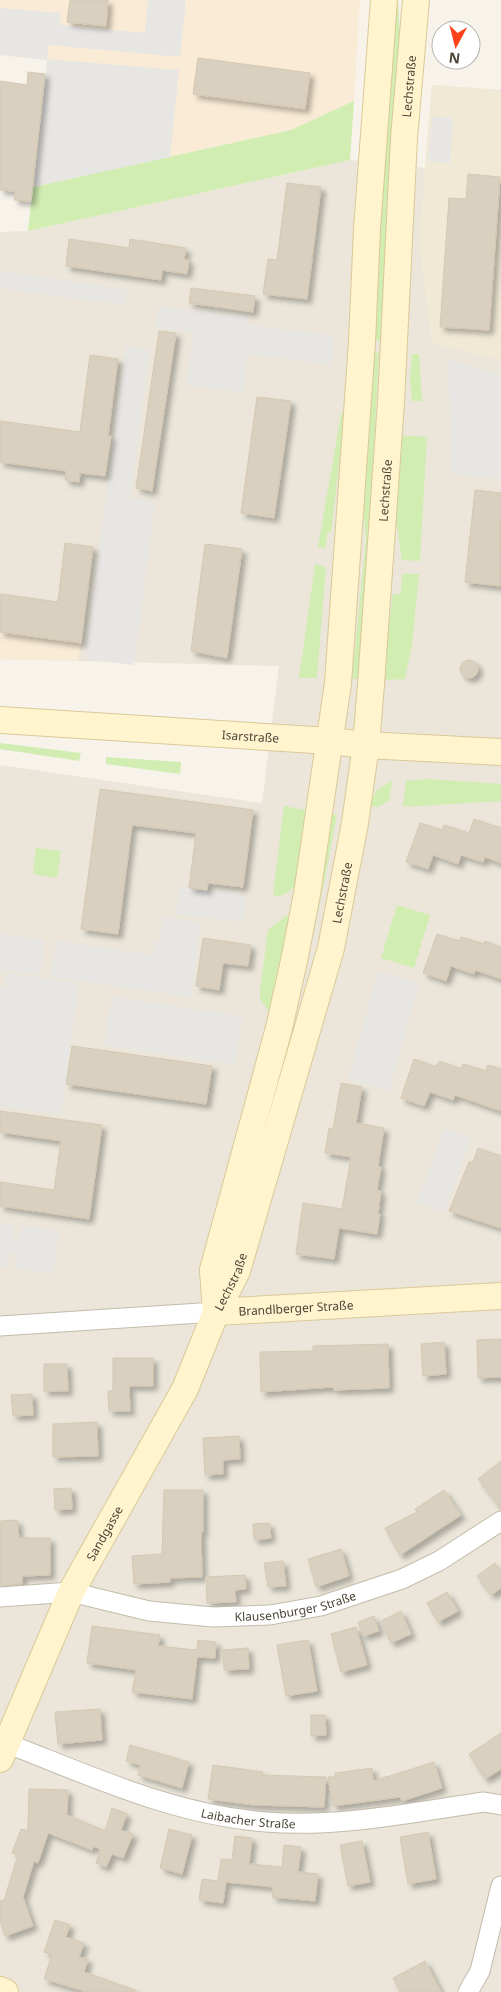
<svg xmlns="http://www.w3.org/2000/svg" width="501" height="1992" font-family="'Noto Sans',sans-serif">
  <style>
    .residential { fill: #ebe6d9 }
    .commercial { fill: #f9ebd6 }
    .education { fill: #f0e9d5 }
    .green { fill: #d1edb2 }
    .parking { fill: #e8e6e3 }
    .building { fill: #d9d0c0; stroke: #d5c8b2; filter: url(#shadow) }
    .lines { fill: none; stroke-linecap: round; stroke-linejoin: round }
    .street-casing { stroke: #c3bcad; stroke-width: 21 }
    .secondary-casing { stroke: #dac998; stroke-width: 28 }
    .street { stroke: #fff; stroke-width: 19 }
    .secondary { stroke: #fff4cd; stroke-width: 26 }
    .labels { text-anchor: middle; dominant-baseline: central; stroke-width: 4.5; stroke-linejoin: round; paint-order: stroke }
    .street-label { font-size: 12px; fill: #4c4538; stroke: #fff }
  </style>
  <defs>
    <filter id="shadow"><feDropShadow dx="4.5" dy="4.5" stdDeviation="2.5" flood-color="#0004"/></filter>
  </defs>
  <rect width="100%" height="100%" fill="#f7f3eb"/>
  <!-- residential -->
  <path class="residential" d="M432,85l69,5v1902h-501v-1227l262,38 17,-137 -279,-7v-427l28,-1 322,-71 75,8z"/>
  <!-- commercial -->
  <g class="commercial">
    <path d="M0,0h360l-6,101 -63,29 -258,57 14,-127 -47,-5z"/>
    <path d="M0,632l81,11 -3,18 -78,-2z"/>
  </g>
  <!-- education -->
  <path class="education" d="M432,85l69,5v270l-69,-17 -11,-85 -1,-26z"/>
  <!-- green -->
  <g class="green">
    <path d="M393,0h5l2,35 -20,306 -10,-1z"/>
    <path d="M354,101l-4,59 -322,71 5,-44 258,-57z"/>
    <path d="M370,352l9,1 -10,184 -10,121 2,21h-9l14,-141 -4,-38z"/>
    <path d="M412,354h7l3,47h-10l-2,-21z"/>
    <path d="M345,412l-14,121 -3,-1 -3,16 -7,-1 23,-133z"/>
    <path d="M396,435l31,2 -7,124 -18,-1 -9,-59z"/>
    <path d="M315,564l11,3 -9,111h-18z"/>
    <path d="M402,574h17l-7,71 -7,34 -23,1 11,-86h8z"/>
    <path d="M0,743l81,10 -2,8 -79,-12z"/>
    <path d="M106,757l75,5 -1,12 -74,-10z"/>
    <path d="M428,779l73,5v17l-98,6 3,-26z"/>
    <path d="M392,780l-3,21 -12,6 -8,-2 7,-14z"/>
    <path d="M284,806l21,4v9l-9,67c-7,5 -15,13 -23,9z"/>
    <path d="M329,814l8,1c-21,116 -48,229 -77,343z"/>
    <path d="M36,848l25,3 -4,27 -24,-4z"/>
    <path d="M397,905l33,10 -16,53 -33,-10z"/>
    <path d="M287,915h4l-21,98 -10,-14v-9l8,-60z"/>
  </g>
  <!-- parking -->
  <g class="parking">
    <path d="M148,0h38l-6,57 -131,-12 -2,14 132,11 -9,87 -137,30 14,-127 -47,-5v-47l61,5 -1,12 85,8z"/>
    <path d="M432,117l21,1 -3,45 -22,-2z"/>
    <path d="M0,271l128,19 -3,15 -125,-17z"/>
    <path d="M159,307l89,10 -1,8 87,11 -3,28 -84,-10 -4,38 -56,-7 6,-53 -37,-4z"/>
    <path d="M126,347l23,3 -19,148 25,4 -21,163 -49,-6z"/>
    <path d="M448,360l53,15v104l-49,-5z"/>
    <path d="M180,886l66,9 -3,27 -67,-8z"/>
    <path d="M163,917l38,5 -10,75 -140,-20 5,-36 97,14 2,-14 4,1z"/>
    <path d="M0,934l44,6 -4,35 -40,-5z"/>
    <path d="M378,972l41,11 -30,108 -41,-12z"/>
    <path d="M6,973l73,10 -18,132 -61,-9v-119h4z"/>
    <path d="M112,997l130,19 -7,49 -131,-20z"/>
    <path d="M444,1129l27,9 -27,74 -27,-9z"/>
    <path d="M0,1223l14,2 -1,12 6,1 2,-12 38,5 -6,43 -38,-6 2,-14 -7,-1 -2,14 -8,-1z"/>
  </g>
  <!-- building -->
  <g class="building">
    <path d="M70,0h38l-2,26 -39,-4z"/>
    <path d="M198,58l112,15 -5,36 -112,-15z"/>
    <path d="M28,72l17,2 -14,127 -17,-1 1,-9 -15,-1v-109l27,4z"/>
    <path d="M468,174l32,3 -11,153 -49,-3 9,-129 17,1z"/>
    <path d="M287,183l34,4 -14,112 -44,-5 5,-35 9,1z"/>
    <path d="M69,239l60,9 1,-9 56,9 -2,11 5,1 -2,14 -25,-4 -1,10 -95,-14z"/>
    <path d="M191,288l64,8 -2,16 -64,-9z"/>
    <path d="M159,331l17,2 -24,158 -16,-3z"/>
    <path d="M90,355l28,4 -10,77h3l-6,40 -25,-3 -1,9 -14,-2 1,-9 -66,-9v-41l80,11z"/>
    <path d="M257,397l34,4 -17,117 -33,-5z"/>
    <path d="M475,490l26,3 -1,93 -35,-4z"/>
    <path d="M65,543l28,4 -12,96 -81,-11v-38l58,8z"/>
    <path d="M205,544l37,5 -15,109 -36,-7z"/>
    <circle cx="469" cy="669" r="9"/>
    <path d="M100,789l153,21 -10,77 -35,-4 -1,7 -18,-2 7,-55 -64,-8 -14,109 -37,-5z"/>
    <path d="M474,819l27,9v35l-16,-6 -2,5 -22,-7 -3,9 -25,-9 -5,14 -22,-7 14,-39 22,7 2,-5 25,8z"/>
    <path d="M437,934l22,7 2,-4 23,7 1,-3 16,6v32l-26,-9 -1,4 -23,-8 -5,15 -23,-8z"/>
    <path d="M203,938l48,7 -3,21 -25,-3 -4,27 -23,-4z"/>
    <path d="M72,1046l140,20 -6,38 -140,-20z"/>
    <path d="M414,1059l22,8 3,-6 22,8 2,-5 23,7 2,-6 13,4v42l-46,-16 -2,5 -23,-8 -6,14 -23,-8z"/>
    <path d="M341,1083l21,4 -6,36 28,5 -6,38 3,1 -4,23 4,1 -3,23h2l-3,20 -38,-6 -5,31 -38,-5 7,-51 39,6 9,-52 -26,-4 4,-25 4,1z"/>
    <path d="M0,1111l102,14 -13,94 -89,-13v-24l54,8 7,-49 -61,-9z"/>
    <path d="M478,1148l23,8v72l-52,-17 20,-49h4z"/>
    <path d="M501,1339v38l-23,1 -1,-38z"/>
    <path d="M444,1342l2,32 -23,2 -2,-32z"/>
    <path d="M388,1344l1,44 -55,2 -1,-3 -72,5 -1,-40 53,-1v-5z"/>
    <path d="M113,1358h40v28h-24l1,25h-21l-1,-20h5z"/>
    <path d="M44,1364h23l1,27h-24z"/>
    <path d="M32,1394l1,21 -20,1 -2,-21z"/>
    <path d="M97,1422l1,34 -45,1v-33z"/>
    <path d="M239,1436l1,23 -17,1v14l-18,1 -2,-37z"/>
    <path d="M501,1461v48l-23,-30z"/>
    <path d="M71,1488l1,21 -17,1 -1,-21z"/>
    <path d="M164,1490h39v42h-2l1,45 -32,1v4l-36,2 -2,-28 30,-2z"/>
    <path d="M444,1490l17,25 -61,40 -15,-27 32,-16 -2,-3z"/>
    <path d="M17,1520l2,18h31v37l-28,1v8l-22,2v-65z"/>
    <path d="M269,1523l2,15 -17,2 -1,-16z"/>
    <path d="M341,1549l8,27 -33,11 -8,-28z"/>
    <path d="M283,1561l3,25 -18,1 -4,-24z"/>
    <path d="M495,1563l6,8v17l-10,7 -14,-19z"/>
    <path d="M245,1575l1,14 -11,1 1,12 -29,1 -1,-26z"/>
    <path d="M447,1592l11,19 -20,11 -11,-19z"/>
    <path d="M401,1611l10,23 -20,9 -10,-22z"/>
    <path d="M374,1616l5,15 -16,5 -5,-14z"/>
    <path d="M92,1626l68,9 -2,11 39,4 1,-10 18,2 -1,16 -18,-1 -5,42 -60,-7 4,-22 -49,-7z"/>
    <path d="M356,1627l11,38 -26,7 -10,-38z"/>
    <path d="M308,1640l9,51 -31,5 -9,-51z"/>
    <path d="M248,1648l1,21 -25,1 -1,-20z"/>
    <path d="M100,1709l2,31 -44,4 -3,-32z"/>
    <path d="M311,1715h14l1,20 -15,1z"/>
    <path d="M501,1733v36l-16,10 -16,-25z"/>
    <path d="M130,1745l59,17 -7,26 -44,-13 2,-10 -14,-4z"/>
    <path d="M434,1762l8,26 -40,13 -2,-4 -67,9 -5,-29h7v-4l37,-5 1,13z"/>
    <path d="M213,1765l50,7 -1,3 64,2 -2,30 -70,-2 -46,-6z"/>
    <path d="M29,1789l39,1 -1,25 38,16 7,-23 15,6 -6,16 12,4 -10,24 -11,-4 -6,13 -10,-4 4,-14 -7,-3 -1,4 -44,-17 -10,30 -4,-2 -11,36 10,29 -28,10 -5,-15v-20l4,-1 14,-45 -6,-2 9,-24 7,2z"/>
    <path d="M169,1829l23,6 -10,39 -22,-6z"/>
    <path d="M428,1832l8,47 -28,5 -8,-47z"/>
    <path d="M235,1836l17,2 -3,26 33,3 2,-22 17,2 -3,25 20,2 -3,27 -43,-4 1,-10 -47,-5 -3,21 -24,-3 3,-21 16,2 3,-22 11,1z"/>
    <path d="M362,1841l8,41 -22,4 -8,-41z"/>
    <path d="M55,1920l15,5 -4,12 18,6 -5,14 9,2 -4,13 51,18 -1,2h-47l-43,-13 8,-25 -8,-2z"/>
    <path d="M425,1961l16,31h-41l-7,-14z"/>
  </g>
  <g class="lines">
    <!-- street casing -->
    <g class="street-casing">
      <g id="street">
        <path d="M0,1326l216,-14"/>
        <path id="s1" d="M0,1597l71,-5 78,19 64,6 57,-2 51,-9 81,-27 37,-18 62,-40"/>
        <path id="s2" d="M6,1743c85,33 168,72 260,79 73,6 147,-10 218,-20l17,3"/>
        <path d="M468,1992l12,-21 21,-85"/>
      </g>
    </g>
    <!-- secondary casing -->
    <g class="secondary-casing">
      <g id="secondary">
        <path id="s3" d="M0,720l330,21 36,4 135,7"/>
        <path d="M216,1312l-3,-42 66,-242 15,-67 13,-67 31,-211 24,-341 5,-113 17,-229"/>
        <path id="s4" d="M216,1312l285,-16"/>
        <path id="s5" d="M0,1759l71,-167 114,-203 31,-77 21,-41 94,-323 24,-125 11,-78 5,-61 20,-282 13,-264 12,-138"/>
        <path d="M0,1990l5,2"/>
      </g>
    </g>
    <!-- street -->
    <use href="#street" class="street"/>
    <!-- secondary -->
    <use href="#secondary" class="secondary"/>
  </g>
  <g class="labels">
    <!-- street labels -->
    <g class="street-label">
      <text stroke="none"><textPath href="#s5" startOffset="1746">Lechstraße</textPath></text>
      <text stroke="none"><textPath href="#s5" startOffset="1341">Lechstraße</textPath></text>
      <text stroke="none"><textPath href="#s3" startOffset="251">Isarstraße</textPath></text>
      <text stroke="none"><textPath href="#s5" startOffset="936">Lechstraße</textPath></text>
      <text stroke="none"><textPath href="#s5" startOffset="531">Lechstraße</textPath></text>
      <text stroke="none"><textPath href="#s4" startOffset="80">Brandlberger Straße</textPath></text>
      <text stroke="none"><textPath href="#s5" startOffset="249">Sandgasse</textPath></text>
      <text stroke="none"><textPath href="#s1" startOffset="299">Klausenburger Straße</textPath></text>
      <text stroke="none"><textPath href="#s2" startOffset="255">Laibacher Straße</textPath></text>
    </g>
  </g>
  <!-- north arrow -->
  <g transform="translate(456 45) rotate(187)"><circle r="24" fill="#ffffff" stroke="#b7b5af"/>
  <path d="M0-4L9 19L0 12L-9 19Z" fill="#ff421a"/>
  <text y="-8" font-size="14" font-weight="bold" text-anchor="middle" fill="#4c4538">N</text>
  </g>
</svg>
